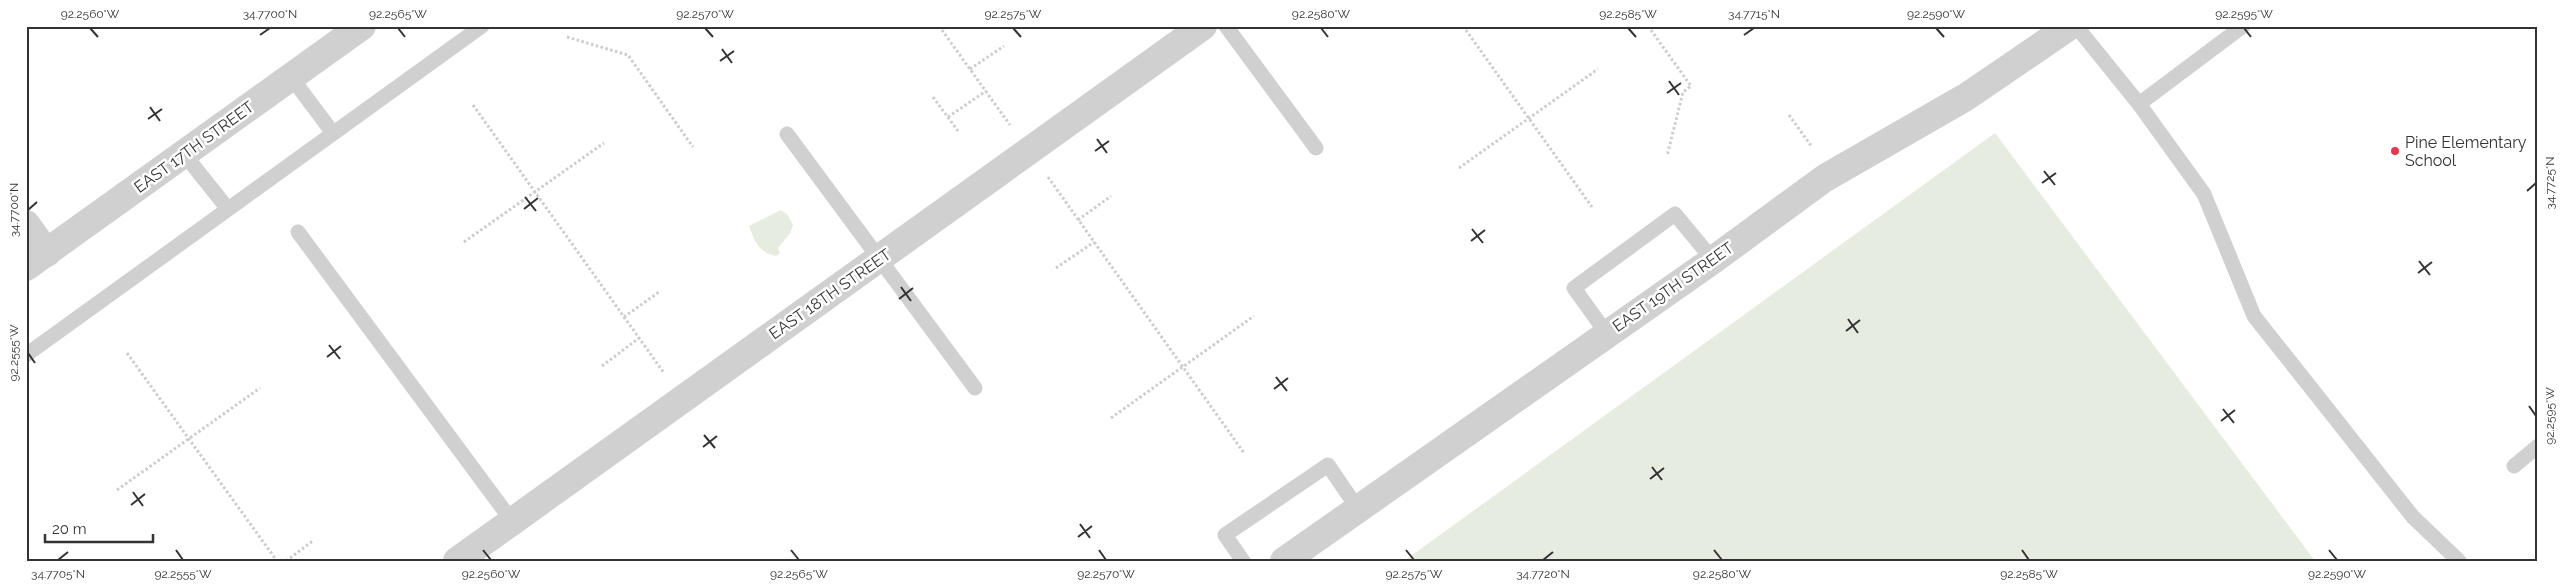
<svg xmlns="http://www.w3.org/2000/svg" width="2564" height="587" font-family="Raleway,sans-serif">
  <style>
    .green { fill: #e6ecdf }
    .lines { fill: none; stroke-linecap: round; stroke-linejoin: round }
    .path { stroke: #cdcdcd; stroke-width: 3; stroke-dasharray: 2.5 2.5; stroke-linecap: butt }
    .service { stroke: #d0d0d0; stroke-width: 15 }
    .minor { stroke: #d0d0d0; stroke-width: 28 }
    .ticks { fill: none; stroke: #333; stroke-width: 2 }
    .poi-dot { fill: #e63946; stroke: #fff; stroke-width: 2 }
    .labels { text-anchor: middle; dominant-baseline: central; stroke-width: 5; stroke-linejoin: round; paint-order: stroke }
    .poi-label { font-size: 16px; fill: #333; stroke: #fff; text-anchor: start }
    .street-label { font-size: 16px; fill: #333; stroke: #fff }
    .neatline { fill: none; stroke: #333; stroke-width: 2 }
    .ticks-label { font-size: 12px; text-anchor: middle; fill: #333 }
  </style>
  <rect width="100%" height="100%" fill="#fff"/>
  <!-- green -->
  <g class="green">
    <path d="M1995,133l320,428h-911z"/>
    <path d="M781,210l6,4 6,11 -3,8 -12,15 2,5 -4,3c-18,-4 -21,-14 -27,-30z"/>
  </g>
  <g class="lines">
    <!-- path -->
    <g class="path">
      <path d="M939,26l71,99"/>
      <path d="M1463,26l129,181"/>
      <path d="M1648,26l43,60 -8,6 -16,64"/>
      <path d="M567,37l61,18 65,92"/>
      <path d="M970,69l34,-23"/>
      <path d="M933,97l25,34"/>
      <path d="M473,105l191,268"/>
      <path d="M1789,115l23,32"/>
      <path d="M948,117l38,-26"/>
      <path d="M1459,168l139,-99"/>
      <path d="M1048,177l196,276"/>
      <path d="M1078,220l33,-24"/>
      <path d="M464,242l140,-99"/>
      <path d="M1056,268l38,-26"/>
      <path d="M624,317l35,-25"/>
      <path d="M127,353l150,208"/>
      <path d="M602,366l37,-28"/>
      <path d="M1111,418l143,-102"/>
      <path d="M117,490l143,-102"/>
      <path d="M286,561l28,-21"/>
    </g>
    <!-- service -->
    <g class="service">
      <path d="M1226,26l90,122"/>
      <path d="M2076,26l63,78 104,-78"/>
      <path d="M291,77l42,56"/>
      <path d="M2139,104l65,90 50,122 159,201 46,44"/>
      <path d="M787,134l188,254"/>
      <path d="M184,154l44,55"/>
      <path d="M298,232l214,289"/>
      <path d="M1607,334l-33,-46 101,-74 38,46"/>
      <path d="M26,355l456,-329"/>
      <path d="M2514,466l24,-20"/>
      <path d="M1243,561l-18,-26 103,-70 30,44"/>
    </g>
    <!-- minor -->
    <g class="minor">
      <path d="M26,224l21,29"/>
      <path d="M26,267l336,-241"/>
      <path d="M457,561l746,-535"/>
      <path d="M1284,561l429,-301 112,-82 141,-81 104,-71"/>
    </g>
  </g>
  <!-- ticks -->
  <path class="ticks" d="M90,28l8,9M398,28l7,9M705,28l8,9M1013,28l8,9M1321,28l7,9M1628,28l8,9M1936,28l8,9M2244,28l7,9M260,35l10,-7M1744,35l10,-7M722,49l10,14M720,61l14,-10M1669,81l10,14M1667,93l14,-10M150,107l10,14M148,119l14,-10M1097,139l10,14M1095,151l14,-10M2044,171l11,14M2042,183l14,-10M2527,191l9,-8M525,197l11,14M524,209l14,-11M28,210l9,-8M1472,229l11,14M1471,241l14,-11M2419,261l11,14M2418,273l14,-11M901,287l10,14M899,299l14,-11M1848,319l10,14M1846,331l14,-11M329,345l11,14M28,353l7,10M327,357l14,-11M1276,377l11,14M1274,389l14,-11M2529,406l7,10M2223,409l11,14M2221,421l14,-11M704,435l11,13M703,447l14,-11M1652,467l10,13M1650,479l14,-11M133,492l10,14M131,505l14,-11M1080,524l10,14M1078,537l14,-11M176,550l7,10M483,550l8,10M791,550l8,10M1099,550l7,10M1406,550l8,10M1714,550l8,10M2022,550l7,10M2329,550l8,10M58,560l10,-8M1543,560l10,-8"/>
  <!-- markers -->
  <circle class="poi-dot" cx="2395" cy="151" r="5"/>
  <g class="labels">
    <!-- poi labels -->
    <g class="poi-label">
      <text x="2405" y="142">Pine Elementary<tspan x="2405" dy="18">School</tspan></text>
    </g>
    <!-- street labels -->
    <g class="street-label">
      <text transform="translate(194 147) rotate(-36)">EAST 17TH STREET</text>
      <text transform="translate(1673 287) rotate(-35)">EAST 19TH STREET</text>
      <text transform="translate(830 294) rotate(-35)">EAST 18TH STREET</text>
    </g>
  </g>
  <!-- border -->
  <rect width="2564" height="587" fill="none" stroke="#ffffff" stroke-width="55"/>
  <!-- scale -->
  <path d="M45 534v8h108v-8" fill="none" stroke="#333333" stroke-width="2.5"/>
  <text x="52" y="534" font-size="15" fill="#333333" stroke="#ffffff" stroke-width="4" paint-order="stroke">20 m</text>
  <rect x="28" y="28" width="2508" height="532" class="neatline"/>
  <g class="ticks-label">
    <text x="90" y="18">92.2560°W</text>
    <text x="270" y="18">34.7700°N</text>
    <text x="398" y="18">92.2565°W</text>
    <text x="705" y="18">92.2570°W</text>
    <text x="1013" y="18">92.2575°W</text>
    <text x="1321" y="18">92.2580°W</text>
    <text x="1628" y="18">92.2585°W</text>
    <text x="1754" y="18">34.7715°N</text>
    <text x="1936" y="18">92.2590°W</text>
    <text x="2244" y="18">92.2595°W</text>
    <text transform="translate(2550 183) rotate(-90)" y="4">34.7725°N</text>
    <text transform="translate(14 210) rotate(-90)" y="4">34.7700°N</text>
    <text transform="translate(14 353) rotate(-90)" y="4">92.2555°W</text>
    <text transform="translate(2550 416) rotate(-90)" y="4">92.2595°W</text>
    <text x="58" y="578">34.7705°N</text>
    <text x="183" y="578">92.2555°W</text>
    <text x="491" y="578">92.2560°W</text>
    <text x="799" y="578">92.2565°W</text>
    <text x="1106" y="578">92.2570°W</text>
    <text x="1414" y="578">92.2575°W</text>
    <text x="1543" y="578">34.7720°N</text>
    <text x="1722" y="578">92.2580°W</text>
    <text x="2029" y="578">92.2585°W</text>
    <text x="2337" y="578">92.2590°W</text>
  </g>
</svg>
